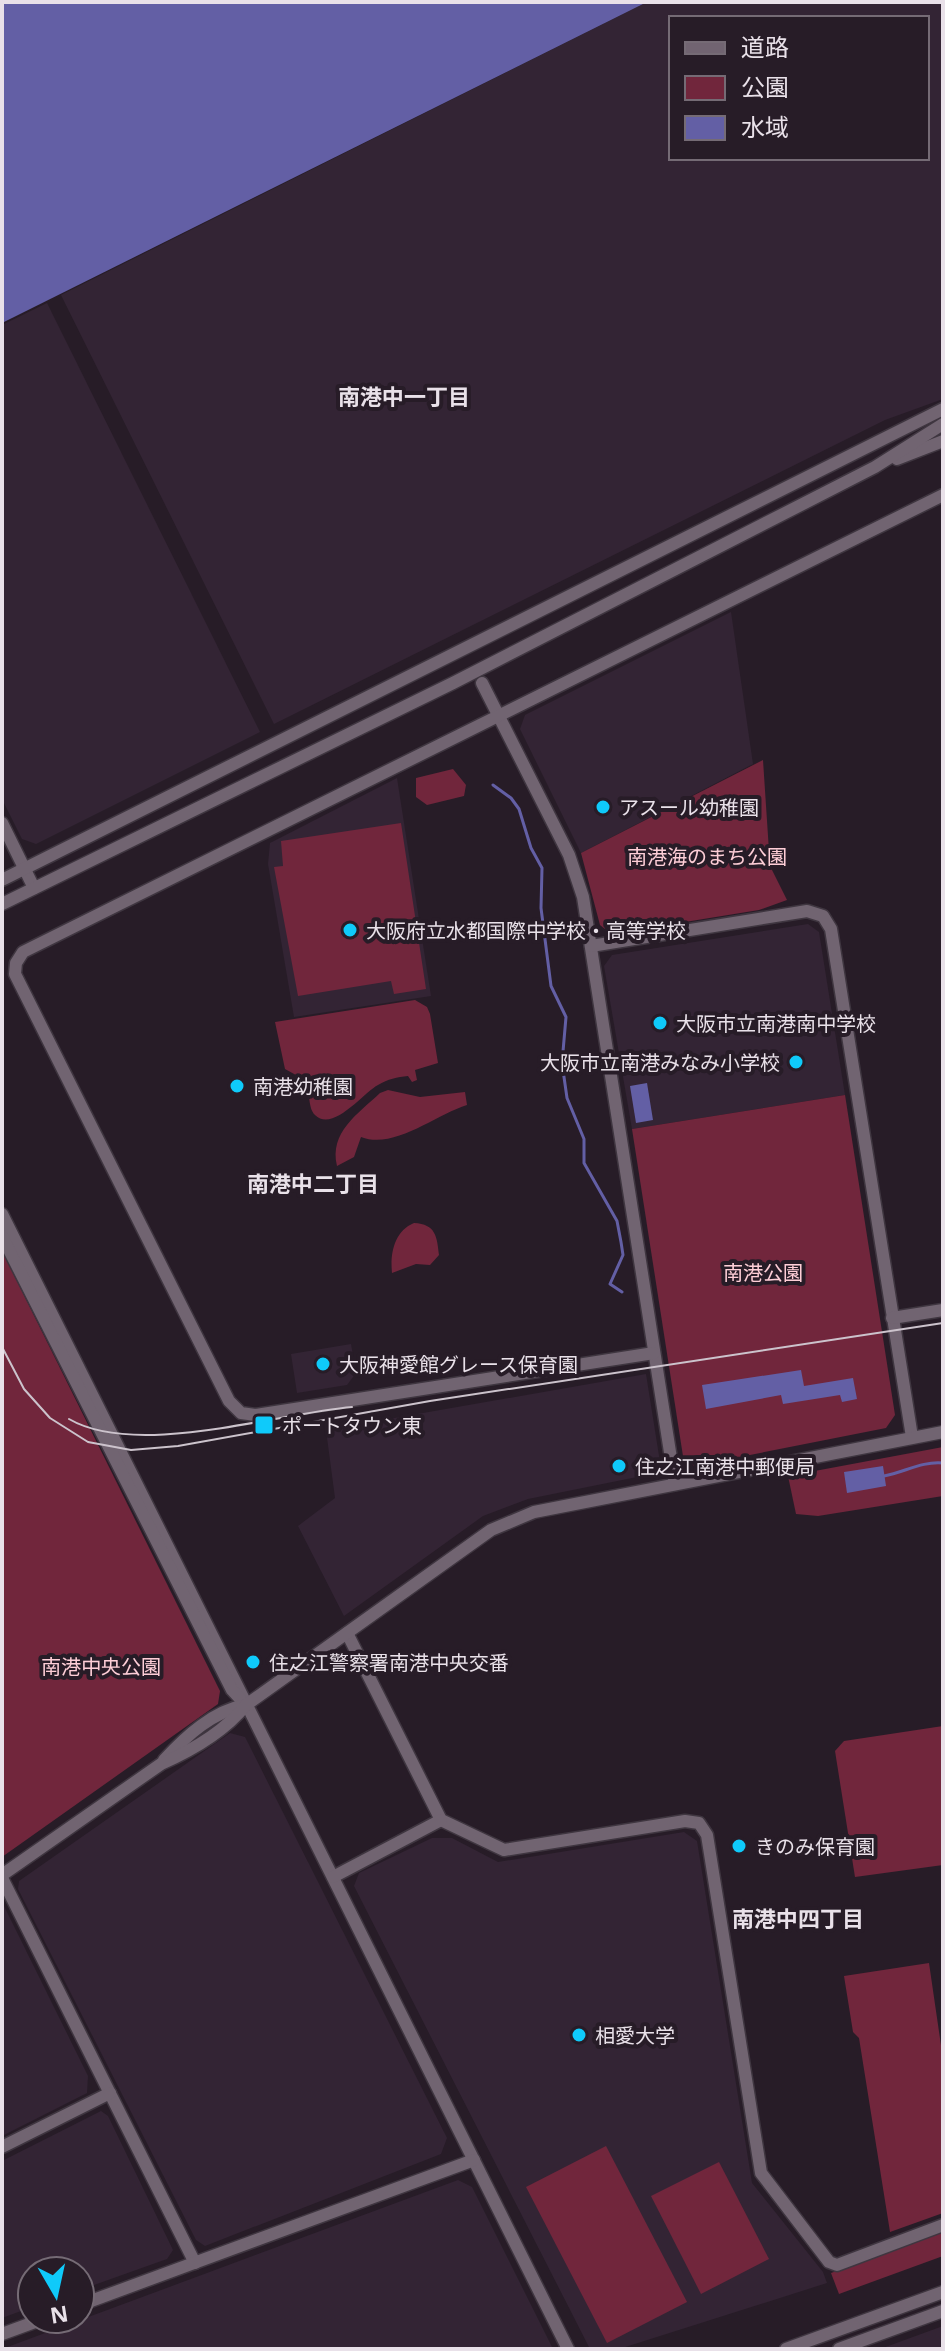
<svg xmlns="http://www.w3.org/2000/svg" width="945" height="2351" font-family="'Noto Sans','Noto Sans JP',sans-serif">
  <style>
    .built { fill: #332434; fill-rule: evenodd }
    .green { fill: #71263c }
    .water { fill: #635fa5 }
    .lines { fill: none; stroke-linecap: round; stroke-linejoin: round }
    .stream { stroke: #635fa5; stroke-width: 3 }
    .minor-casing { stroke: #3f3640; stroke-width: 15 }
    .minor { stroke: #716471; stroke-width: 12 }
    .tram { stroke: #ccc3cc; stroke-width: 2 }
    .poi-dot { fill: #0fcafa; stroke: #271c27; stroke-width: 3 }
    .labels { text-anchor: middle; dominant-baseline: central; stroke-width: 8; stroke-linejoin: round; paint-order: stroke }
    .poi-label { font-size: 20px; fill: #e9e1e9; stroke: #271c27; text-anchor: start }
    .park-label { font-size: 20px; fill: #feced7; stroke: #271c27 }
    .neighbourhood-label { font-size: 22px; font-weight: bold; fill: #e9e1e9; stroke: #271c27 }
  </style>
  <rect width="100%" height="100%" fill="#271c27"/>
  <!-- built -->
  <g class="built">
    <path d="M647,2h296v397l-58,21 -611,304 -213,-429zM927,18v140h-256v-140z"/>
    <path d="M47,303l213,429 -224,112 -14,-5 -20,-40v-474z"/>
    <path d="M731,612l22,152 -172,89 -61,-124 5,-14z"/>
    <path d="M397,778l34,218 -137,21 -26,-153 2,-21z"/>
    <path d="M808,924l11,8 26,163 -213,34 -28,-163 8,-11z"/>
    <path d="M351,1344l5,29 -9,12 -50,8 -6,-39z"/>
    <path d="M646,1374l14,88 -8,12 -124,25 -45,17 -139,100 -46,-90 37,-28 -9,-68z"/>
    <path d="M230,1733l15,4 202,401 -6,16 -236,92 -9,-6 -178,-351 1,-8z"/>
    <path d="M684,1832l13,9 55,342 71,89 4,11 -208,66h-29l-236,-463 5,-13 73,-35h20l46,24z"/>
    <path d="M2,1902l86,174 -1,17 -85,43z"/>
    <path d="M101,2111l7,5 65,134 -6,9 -87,31v-19h-48v36l-30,11v-157z"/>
    <path d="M458,2180l14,7 81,162h-551z"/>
    <path d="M943,2326v23h-63z"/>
  </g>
  <!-- green -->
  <g class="green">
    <path d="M763,760l7,106 17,34 -28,10 -148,24 -11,-9 -19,-72z"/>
    <path d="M453,769l13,16 -2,11 -37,9 -11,-8v-19z"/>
    <path d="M401,823l25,166 -32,5 -3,-13 -93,15 -24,-129 9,-1 -2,-25z"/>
    <path d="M415,1000l12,7 3,7 8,49 -23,7 2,10 -5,2 -4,-6c-11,1 -20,3 -30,9 -14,7 -45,48 -63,30 -8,-8 -4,-25 -10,-35l-20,-11 -10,-47z"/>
    <path d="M269,1076l12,3 15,15 -10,5 -15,-3 -9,-10 1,-7z"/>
    <path d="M388,1090l32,7 45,-5 2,13c-32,10 -73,45 -106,32l-7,20 -17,9c-8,-34 21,-52 43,-73z"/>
    <path d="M845,1095l50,320 -9,13 -192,38 -11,-10 -51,-327z"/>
    <path d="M414,1223c22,1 23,14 25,32l-9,10 -14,-1 -24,9c-2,-19 2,-42 22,-50z"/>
    <path d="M2,1251l218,440 -2,13 -216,153z"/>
    <path d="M943,1447v49l-125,20 -22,-2 -8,-38z"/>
    <path d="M943,1726v139l-88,12 -20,-126 9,-10z"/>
    <path d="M929,1963l14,96v154l-53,19 -31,-194 -6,-6 -9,-56z"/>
    <path d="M606,2146l81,156 -80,41 -81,-156z"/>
    <path d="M719,2162l50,97 -68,35 -50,-98z"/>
    <path d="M943,2232v24l-104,38 -8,-21z"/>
  </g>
  <!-- water -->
  <g class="water">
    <path d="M2,2h645l-645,321z"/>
    <path d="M647,1083l6,37 -17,3 -6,-37z"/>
    <path d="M801,1370l3,16 49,-8 4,21 -15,3 -2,-7 -57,9 -2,-9 -75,14 -4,-24z"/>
    <path d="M883,1466l3,20 -39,7 -3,-21z"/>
  </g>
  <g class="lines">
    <!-- stream -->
    <g class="stream">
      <path d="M493,785l18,13 8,11 12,39 11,20 -1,40 10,78 15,31 -4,46 5,35 17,41v24l33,58 4,21 2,13 -13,29 12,8"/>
      <path d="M884,1476c21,-4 38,-15 59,-13"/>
    </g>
    <!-- minor casing -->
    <g class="minor-casing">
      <g id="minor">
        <path d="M897,459l46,-18"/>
        <path d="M482,683l87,172 14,42 92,587"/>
        <path d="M2,823l32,65"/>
        <path d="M2,880l941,-471"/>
        <path d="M2,904l451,-221 422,-216 68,-43"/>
        <path d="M591,946l216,-35 16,5 8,13 81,508"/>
        <path d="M2,1214l566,1135"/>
        <path d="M2,1236l230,454 12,13"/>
        <path d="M892,1318l51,-8"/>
        <path d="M654,1353l-398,62 -15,-2 -12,-12 -214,-427 1,-11 7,-11 920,-457"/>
        <path d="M347,1633l94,187 63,30 181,-29 14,2 8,12 54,338 68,89 8,3 106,-40"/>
        <path d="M164,1760c22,-24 49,-49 82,-55"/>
        <path d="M2,1875l159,-111c32,-14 63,-32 85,-59l245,-175 43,-18 409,-80"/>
        <path d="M333,1877l108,-57"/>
        <path d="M2,1878l193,385"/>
        <path d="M2,2147l108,-54"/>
        <path d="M80,2305l394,-145"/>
        <path d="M2,2334l41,-15"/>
        <path d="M786,2349l157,-57"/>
        <path d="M839,2349l104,-38"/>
      </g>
    </g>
    <!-- minor -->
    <use href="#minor" class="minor"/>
    <!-- tram -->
    <g class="tram">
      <path d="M2,1347l22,42 26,29 38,24 43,8 47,-4 252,-45 513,-78"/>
      <path d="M69,1419c67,39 205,-5 283,-12"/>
    </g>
  </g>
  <!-- markers -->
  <g class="poi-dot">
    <circle cx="603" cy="807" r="8"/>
    <circle cx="350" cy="930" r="8"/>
    <circle cx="660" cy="1023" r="8"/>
    <circle cx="796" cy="1062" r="8"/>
    <circle cx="237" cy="1086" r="8"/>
    <circle cx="323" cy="1364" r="8"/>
    <rect x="254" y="1415" width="20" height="20" rx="4"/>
    <circle cx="619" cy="1466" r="8"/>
    <circle cx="253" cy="1662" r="8"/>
    <circle cx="739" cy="1846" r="8"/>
    <circle cx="579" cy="2035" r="8"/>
  </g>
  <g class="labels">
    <!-- poi labels -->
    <g class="poi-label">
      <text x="619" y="807">アスール幼稚園</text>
      <text x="366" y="930">大阪府立水都国際中学校・高等学校</text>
      <text x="676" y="1023">大阪市立南港南中学校</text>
      <text x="780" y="1062" text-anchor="end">大阪市立南港みなみ小学校</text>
      <text x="253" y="1086">南港幼稚園</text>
      <text x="339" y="1364">大阪神愛館グレース保育園</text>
      <text x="282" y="1425">ポートタウン東</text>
      <text x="635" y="1466">住之江南港中郵便局</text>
      <text x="269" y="1662">住之江警察署南港中央交番</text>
      <text x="755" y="1846">きのみ保育園</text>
      <text x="595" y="2035">相愛大学</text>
    </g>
    <!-- park labels -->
    <g class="park-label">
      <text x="707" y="856">南港海のまち公園</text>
      <text x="763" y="1272">南港公園</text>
      <text x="101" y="1666">南港中央公園</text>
    </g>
    <!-- neighbourhood labels -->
    <g class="neighbourhood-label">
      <text x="404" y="396">南港中一丁目</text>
      <text x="313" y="1183">南港中二丁目</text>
      <text x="798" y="1918">南港中四丁目</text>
    </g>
  </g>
  <!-- border -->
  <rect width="945" height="2351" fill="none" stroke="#e9e1e9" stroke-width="8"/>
  <!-- legend -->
  <rect x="669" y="16" width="260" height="144" fill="#271c27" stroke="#756b75" stroke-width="2"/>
  <rect x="685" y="42" width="40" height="12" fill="#716471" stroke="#756b75" stroke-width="2"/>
  <text x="741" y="56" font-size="24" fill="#e9e1e9">道路</text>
  <rect x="685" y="76" width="40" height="24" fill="#71263c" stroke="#756b75" stroke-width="2"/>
  <text x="741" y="96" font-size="24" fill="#e9e1e9">公園</text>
  <rect x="685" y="116" width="40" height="24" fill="#635fa5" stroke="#756b75" stroke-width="2"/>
  <text x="741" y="136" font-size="24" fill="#e9e1e9">水域</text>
  <!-- north arrow -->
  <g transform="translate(56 2295) rotate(171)"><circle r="38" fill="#271c27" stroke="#756b75" stroke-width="2"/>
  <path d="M0-6L14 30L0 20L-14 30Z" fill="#0fcafa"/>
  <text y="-12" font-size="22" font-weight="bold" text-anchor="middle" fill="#e9e1e9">N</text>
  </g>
</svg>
